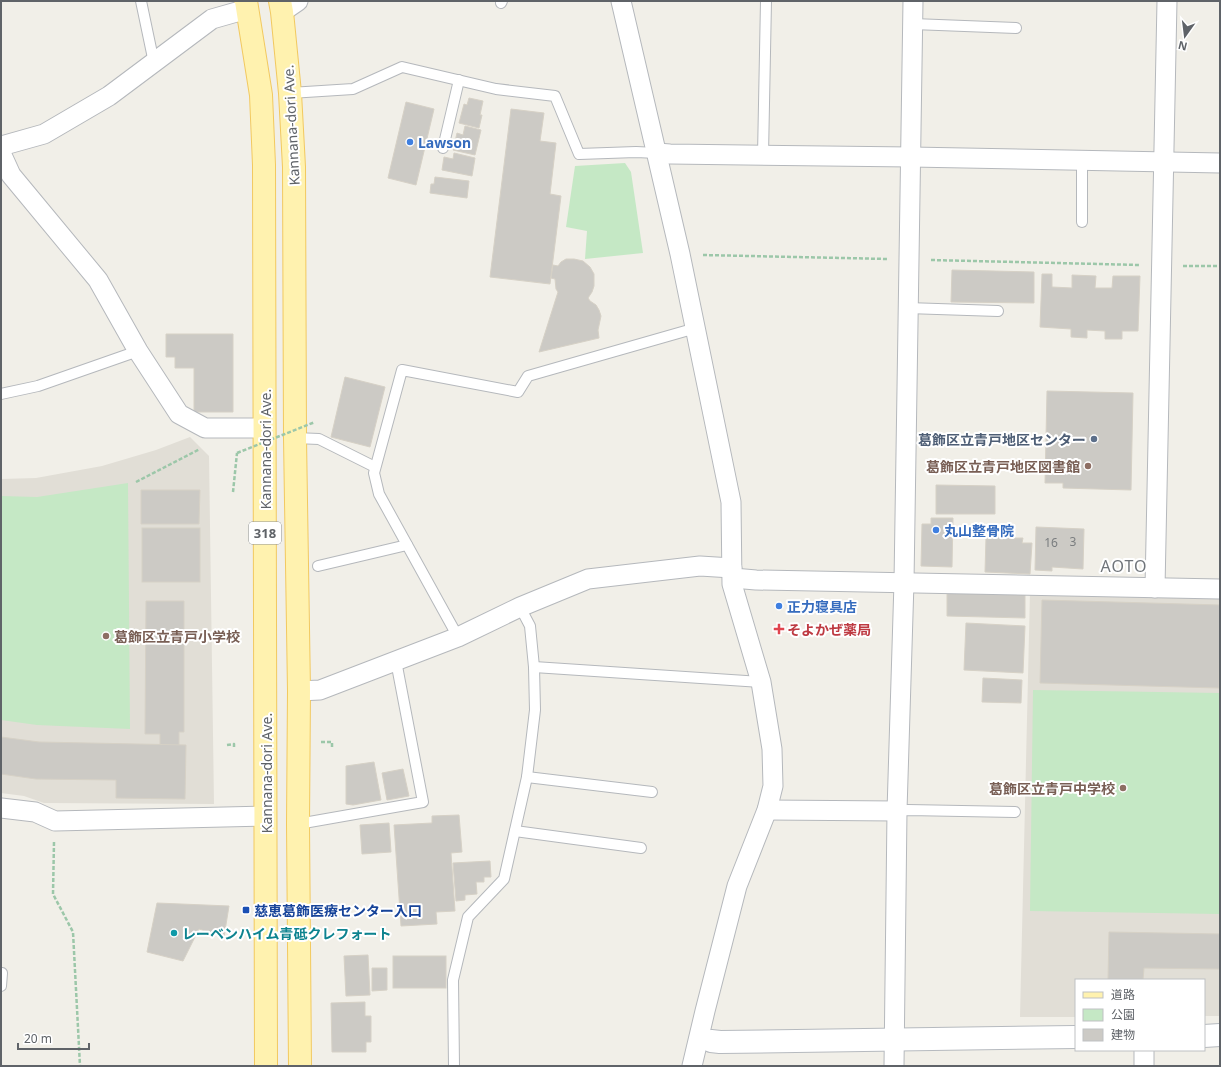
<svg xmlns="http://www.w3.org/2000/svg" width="1221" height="1067" font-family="'Noto Sans','Noto Sans JP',sans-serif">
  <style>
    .education { fill: #e1ded6 }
    .green { fill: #c5e8c5 }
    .building { fill: #cccac5; stroke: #d6d1c6 }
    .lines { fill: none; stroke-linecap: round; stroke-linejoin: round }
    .lane-casing { stroke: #b5b8bc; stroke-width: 12 }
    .street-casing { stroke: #b5b8bc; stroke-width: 21 }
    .secondary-casing { stroke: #b6babf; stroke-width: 24 }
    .primary-casing { stroke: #f2c960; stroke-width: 24 }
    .path { stroke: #9cc7a9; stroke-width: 2.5; stroke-dasharray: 4 2; stroke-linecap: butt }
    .lane { stroke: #fff; stroke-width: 10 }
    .street { stroke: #fff; stroke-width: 19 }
    .secondary { stroke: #fff; stroke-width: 22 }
    .primary { stroke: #fff2af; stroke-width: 22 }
    .path-bridge { stroke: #9cc7a9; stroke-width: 2.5; stroke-dasharray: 4 2; stroke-linecap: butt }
    .shop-dot { fill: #3f7fe0; stroke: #fff; stroke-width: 1.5 }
    .service-dot { fill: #5c6f8a; stroke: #fff; stroke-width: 1.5 }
    .education-dot { fill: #8d6e63; stroke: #fff; stroke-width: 1.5 }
    .health-dot { fill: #e0444e; stroke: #fff; stroke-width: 1.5 }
    .transit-dot { fill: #1a4fb4; stroke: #fff; stroke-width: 1.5 }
    .culture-dot { fill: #0f9aa8; stroke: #fff; stroke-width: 1.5 }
    .labels { text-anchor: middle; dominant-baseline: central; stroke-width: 4; stroke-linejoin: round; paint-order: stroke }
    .number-label { font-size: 12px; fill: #7a7d7f }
    .shield { fill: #fff; stroke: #8f9295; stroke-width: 1 }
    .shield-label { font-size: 13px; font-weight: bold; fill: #5f6368 }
    .street-label { font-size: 14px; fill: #5f6368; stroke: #fff }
    .shop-label { font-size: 14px; font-weight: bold; fill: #366cbe; stroke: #fff; text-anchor: start }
    .service-label { font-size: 14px; font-weight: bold; fill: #4e5e75; stroke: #fff; text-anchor: end }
    .education-label { font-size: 14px; font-weight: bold; fill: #785e54; stroke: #fff; text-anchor: end }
    .health-label { font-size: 14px; font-weight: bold; fill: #be3a42; stroke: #fff; text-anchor: start }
    .transit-label { font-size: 14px; font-weight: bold; fill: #164399; stroke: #fff; text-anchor: start }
    .culture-label { font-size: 14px; font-weight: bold; fill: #0d838f; stroke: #fff; text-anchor: start }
    .quarter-label { font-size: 16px; letter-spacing: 1px; fill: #70757a; stroke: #fff }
  </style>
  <rect width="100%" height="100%" fill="#f1efe8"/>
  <!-- education -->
  <g class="education">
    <path d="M190,437l19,19 5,348 -170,-1 -20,-7 -23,-3v-314l35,-1 66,-12 54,-16z"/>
    <path d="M1030,592l190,4v420h-16v-36h-128v37h-56z"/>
  </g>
  <!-- green -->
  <g class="green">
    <path d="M625,163l6,9 12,81 -58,6 2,-28 -21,-4 9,-61z"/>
    <path d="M128,483l2,246 -93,-4 -36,-5v-224l36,1z"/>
    <path d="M1033,690l187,3v221l-190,-3z"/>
  </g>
  <!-- building -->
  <g class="building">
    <path d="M469,98l14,3 -3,14h2l-3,13 -20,-5 5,-19 3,1z"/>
    <path d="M406,102l28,7 -18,76 -28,-7z"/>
    <path d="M511,109l33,4 -4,28 16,2 -6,51 11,2 -11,88 -60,-7z"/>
    <path d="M465,126l16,4 -6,25 -22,-5 4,-17 6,2z"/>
    <path d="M454,153l21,5 -3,18 -30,-6 2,-13 9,2z"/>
    <path d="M435,177l34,4 -2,17 -37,-5 1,-9h3z"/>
    <path d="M566,259h8l9,2 7,6 4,7v12l-2,6 -4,6 2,3 6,4 3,5 2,6 -3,14 1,8 -60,14 19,-60 -2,-3 -1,-10 -4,-1 2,-13 5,1 3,-4z"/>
    <path d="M952,270l82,2v31l-83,-1z"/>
    <path d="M1042,274h10v13l20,1v-13l24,1 -1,12h17l1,-12h27l-2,55h-16v8h-17v-8l-18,-1v8l-16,-1v-8l-31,-2z"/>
    <path d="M166,334h67v78h-39v-44h-19v-11h-9z"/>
    <path d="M345,377l40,10 -15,60 -39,-10z"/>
    <path d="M1047,391l86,2 -2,97 -68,-2v-5h-18z"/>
    <path d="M936,485l59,1v28h-59z"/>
    <path d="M141,490h59l-1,34h-58z"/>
    <path d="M931,518h22l-1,49 -31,-1 1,-42h9z"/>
    <path d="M1036,527l48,2 -1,40 -31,-2v4l-17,-1z"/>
    <rect x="142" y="528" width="58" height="54"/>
    <path d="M994,531l16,1v6h13l-1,5h10l-2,31 -45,-2 1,-35h8z"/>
    <path d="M947,593l78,2v23l-78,-2z"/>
    <path d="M1042,600l178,5 -1,83 -179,-5z"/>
    <path d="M146,601h38v131h-5v28h-19v-26h-15z"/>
    <path d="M966,623l59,3 -2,47 -59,-3z"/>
    <path d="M983,678l39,2 -1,23 -39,-1z"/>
    <path d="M1,737l38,5 147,3 -1,54 -69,-1v-18l-80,-1 -35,-5z"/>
    <path d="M374,762l7,38 -28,5 -7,-1v-38z"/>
    <path d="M403,769l6,27 -22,4 -5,-27z"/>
    <path d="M459,815l3,37 -11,1 4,58 -19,1 1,12 -36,2 -7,-101 38,-2v-7z"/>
    <path d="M389,823l2,29 -29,2 -2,-29z"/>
    <path d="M490,861l1,16h-7v5h-8l1,12 -12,1v5l-9,1 -3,-38z"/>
    <path d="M157,903l72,3 -5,31 -25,-8 -16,32 -36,-9z"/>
    <path d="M1109,932l111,2v35l-76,-1 -1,12h-35z"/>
    <path d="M368,955l2,40 -24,1 -2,-40z"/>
    <rect x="393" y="956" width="53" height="32"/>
    <path d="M372,968h15v22l-15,1z"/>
    <path d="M365,1002v14h6v26h-5v10h-34l-1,-49z"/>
  </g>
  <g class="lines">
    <!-- lane casing -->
    <g class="lane-casing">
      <g id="lane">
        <path d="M141,1l13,62"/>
        <path d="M501,3l1,-2"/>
        <path d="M913,24l103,4"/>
        <path d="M290,93l63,-4 49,-22 94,22 59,7 24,58 57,-2 21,1"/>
        <path d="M443,148l16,-68"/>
        <path d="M763,155l3,-154"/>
        <path d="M1082,222v-62"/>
        <path d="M907,308l91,3"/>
        <path d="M1,394l37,-8 100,-35"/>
        <path d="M295,438l24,1 56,28"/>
        <path d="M318,566l89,-21"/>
        <path d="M458,637l-79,-143 -5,-21 28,-103 116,22 10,-16 168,-48"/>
        <path d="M534,667l227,15"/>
        <path d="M527,777l125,15"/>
        <path d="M897,811l11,-1 107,2"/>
        <path d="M298,824l125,-22 -27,-141"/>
        <path d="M515,831l126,17"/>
        <path d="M1,986l1,-13"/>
        <path d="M454,1066l-1,-86 15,-63 36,-38 23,-102 8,-67 -1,-43 -4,-41 -10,-19"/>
      </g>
    </g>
    <!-- street casing -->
    <g class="street-casing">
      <g id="street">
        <path d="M621,1l59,253 51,248 1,82 29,98 11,67 1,37 -6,24 -30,76 -32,125 -13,55"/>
        <path d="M282,12l16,-11"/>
        <path d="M1,146l43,-12 65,-38 103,-77 35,-10"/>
        <path d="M1,153l10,22 87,105 40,71 41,63 26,14h60"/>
        <path d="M657,153l13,1 241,3 309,6"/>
        <path d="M733,578l23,2 464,9"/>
        <path d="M1155,588l12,-587"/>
        <path d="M299,691l21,-1 138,-53 62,-30 68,-28 112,-13 32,2"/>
        <path d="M1,808l34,4 20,9 211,-5"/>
        <path d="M767,810l130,1"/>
        <path d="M894,1066l3,-255 7,-229 9,-581"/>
        <path d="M1144,1066v-16"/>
      </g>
    </g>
    <!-- secondary casing -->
    <g class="secondary-casing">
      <g id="secondary">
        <path d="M1204,1036l16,-1"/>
        <path d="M711,1041l9,1 356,-5"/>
      </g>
    </g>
    <!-- primary casing -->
    <g class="primary-casing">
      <g id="primary">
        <path d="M246,1l15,94 3,70 2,901"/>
        <path d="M280,1l2,11 8,81 4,74 1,271 4,253 -1,133 2,242"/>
      </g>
    </g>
    <!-- path -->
    <g class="path">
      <path d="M703,255l185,4"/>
      <path d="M931,260l209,5"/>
      <path d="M1183,266h37"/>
      <path d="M136,482l64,-33"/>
      <path d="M233,492l4,-39"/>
      <path d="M321,742h11v5"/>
      <path d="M227,745l7,-1v4"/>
      <path d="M54,842l-1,52 20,38 7,134"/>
    </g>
    <!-- lane -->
    <use href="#lane" class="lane"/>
    <!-- street -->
    <use href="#street" class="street"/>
    <!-- secondary -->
    <use href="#secondary" class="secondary"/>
    <!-- primary -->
    <use href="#primary" class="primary"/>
    <!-- path-bridge -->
    <path class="path-bridge" d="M237,453l78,-31"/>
  </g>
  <!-- markers -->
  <g class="shop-dot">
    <circle cx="410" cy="142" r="4"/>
    <circle cx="936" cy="530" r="4"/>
    <circle cx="779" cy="606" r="4"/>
  </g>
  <circle class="service-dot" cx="1094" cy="439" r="4"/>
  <g class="education-dot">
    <circle cx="1088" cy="466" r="4"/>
    <circle cx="106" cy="636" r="4"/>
    <circle cx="1123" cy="788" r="4"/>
  </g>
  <path class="health-dot" d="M777 623h4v4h4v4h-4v4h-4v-4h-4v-4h4z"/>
  <rect class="transit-dot" x="242" y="906" width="8" height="8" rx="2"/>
  <circle class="culture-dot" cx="174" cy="933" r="4"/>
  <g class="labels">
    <!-- number labels -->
    <g class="number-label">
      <text x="1073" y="541">3</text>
      <text x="1051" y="542">16</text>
    </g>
    <!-- shield labels -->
    <rect class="shield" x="249" y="522" width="32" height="22" rx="3"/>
    <g class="shield-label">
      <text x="265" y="533">318</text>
    </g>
    <!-- street labels -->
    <g class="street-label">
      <text transform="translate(291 125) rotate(-93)">Kannana-dori Ave.</text>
      <text transform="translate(265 449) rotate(-90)">Kannana-dori Ave.</text>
      <text transform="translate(266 773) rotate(-90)">Kannana-dori Ave.</text>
    </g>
    <!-- shop labels -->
    <g class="shop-label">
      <text x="418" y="142">Lawson</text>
      <text x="944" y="530">丸山整骨院</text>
      <text x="787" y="606">正力寝具店</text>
    </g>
    <!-- service labels -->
    <g class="service-label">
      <text x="1086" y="439">葛飾区立青戸地区センター</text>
    </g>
    <!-- education labels -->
    <g class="education-label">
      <text x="1080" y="466">葛飾区立青戸地区図書館</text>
      <text x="114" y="636" text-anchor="start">葛飾区立青戸小学校</text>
      <text x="1115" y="788">葛飾区立青戸中学校</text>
    </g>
    <!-- health labels -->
    <g class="health-label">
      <text x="787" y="629">そよかぜ薬局</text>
    </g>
    <!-- transit labels -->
    <g class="transit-label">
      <text x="254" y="910">慈恵葛飾医療センター入口</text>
    </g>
    <!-- culture labels -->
    <g class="culture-label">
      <text x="182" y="933">レーベンハイム青砥クレフォート</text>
    </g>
    <!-- quarter labels -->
    <g class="quarter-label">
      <text x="1124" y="566">AOTO</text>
    </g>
  </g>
  <!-- border -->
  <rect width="1221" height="1067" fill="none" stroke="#5f6368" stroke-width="4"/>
  <!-- legend -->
  <rect x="1075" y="979" width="130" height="72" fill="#ffffff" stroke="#bfc1c3"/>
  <rect x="1083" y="992" width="20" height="6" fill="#fff2af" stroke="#bfc1c3"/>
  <text x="1111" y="999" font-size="12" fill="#5f6368">道路</text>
  <rect x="1083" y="1009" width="20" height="12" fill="#c5e8c5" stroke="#bfc1c3"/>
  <text x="1111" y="1019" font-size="12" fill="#5f6368">公園</text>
  <rect x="1083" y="1029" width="20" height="12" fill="#cccac5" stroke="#bfc1c3"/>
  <text x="1111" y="1039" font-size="12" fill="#5f6368">建物</text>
  <!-- north arrow -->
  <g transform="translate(1185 36) rotate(194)" stroke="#ffffff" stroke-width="3" paint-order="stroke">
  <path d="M0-3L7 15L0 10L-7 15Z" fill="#5f6368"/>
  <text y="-6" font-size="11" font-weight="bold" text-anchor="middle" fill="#5f6368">N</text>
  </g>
  <!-- scale -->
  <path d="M18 1043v6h71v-6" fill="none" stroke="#5f6368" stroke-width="2"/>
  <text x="24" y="1043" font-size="12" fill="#5f6368" stroke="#ffffff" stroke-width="3" paint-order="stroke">20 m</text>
</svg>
